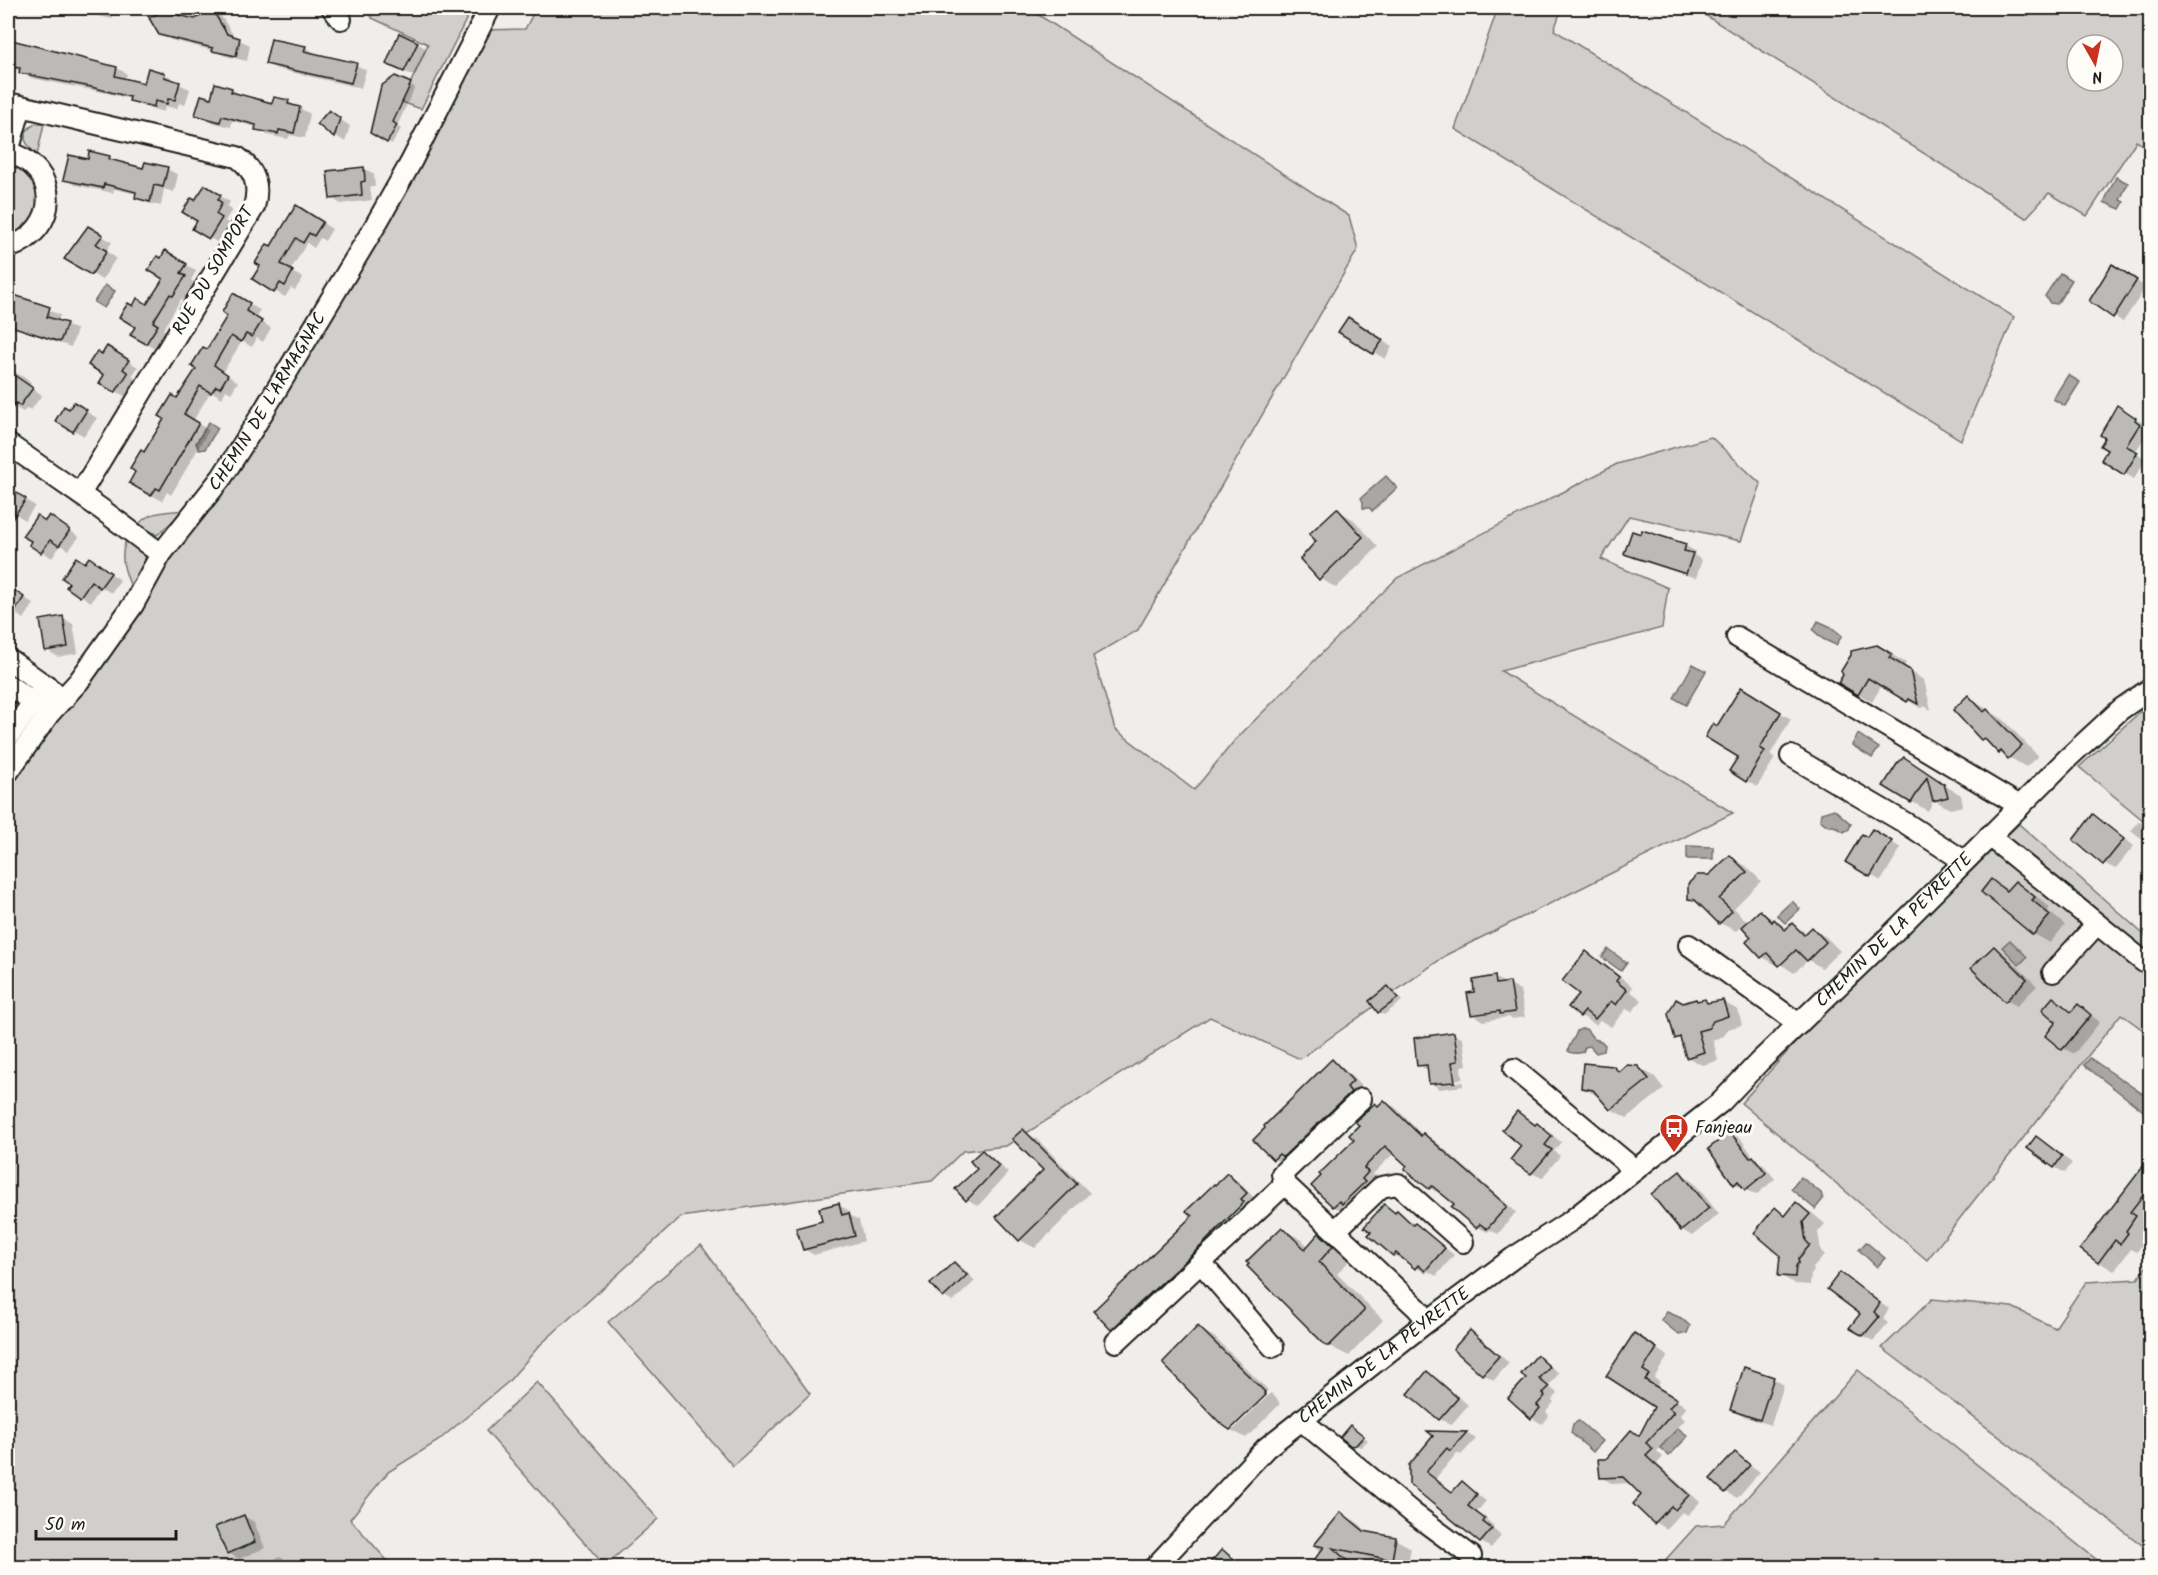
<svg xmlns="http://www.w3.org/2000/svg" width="2158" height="1575" font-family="Kalam,sans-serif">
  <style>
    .green { fill: #d0cfcc; stroke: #767674; stroke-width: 1.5; fill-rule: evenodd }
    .water { fill: #a8a7a3; stroke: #706f6d; stroke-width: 1.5 }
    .shadow { fill: #0003; fill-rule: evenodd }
    .building { fill: #bbbab6; stroke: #1c1c1c; stroke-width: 1.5 }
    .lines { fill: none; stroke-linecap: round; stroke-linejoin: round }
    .minor-casing { stroke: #1c1c1c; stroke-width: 24 }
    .minor { stroke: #fdfcf7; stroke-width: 20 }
    .labels { text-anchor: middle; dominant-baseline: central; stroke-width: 6; stroke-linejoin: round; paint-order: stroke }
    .street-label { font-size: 18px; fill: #1c1c1c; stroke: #fdfcf7 }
    .poi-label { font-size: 18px; fill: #1c1c1c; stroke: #fdfcf7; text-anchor: start }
  </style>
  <rect width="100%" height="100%" fill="#f0eeea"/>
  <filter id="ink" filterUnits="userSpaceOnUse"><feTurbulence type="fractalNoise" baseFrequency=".0167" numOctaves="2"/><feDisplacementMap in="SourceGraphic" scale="12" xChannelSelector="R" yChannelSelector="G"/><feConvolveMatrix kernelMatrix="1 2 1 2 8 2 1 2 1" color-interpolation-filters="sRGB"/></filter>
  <g filter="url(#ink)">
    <!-- green -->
    <g class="green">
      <path d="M369,8h103l-51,101 -19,-7 26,-58 -56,-26z"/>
      <path d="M536,8h492l321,208 9,33 -220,381 -45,26 22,73 79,61 41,-50 162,-162 220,-114 94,-27 50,47 -20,57 -112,-25 -28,43 67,29 -6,40 -161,43 232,142 -285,141 -148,105 -90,-42 -204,129 -43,5 -31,30 -251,36 -141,128 -32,37 -70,59 -50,31 -38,47 43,48h-385v-785l190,-274 282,-478 45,-1z"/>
      <path d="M1498,8h64l-8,22 460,287 -53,123 -506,-311z"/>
      <path d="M1694,8h456v141l-14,-8 -49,75 -38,-23 -23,25zM2077,45h36v36h-36z"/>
      <path d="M35,124h9l-7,31c-11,-10 -20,-21 -2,-31z"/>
      <path d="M8,159l26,19 6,23 -10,26 -22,13z"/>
      <path d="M185,510l-28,25 -18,-11c11,-14 30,-12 46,-14z"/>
      <path d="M128,537l15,11 3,8 -14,33c-8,-18 -14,-35 -4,-52z"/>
      <path d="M2150,703v123l-71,-59z"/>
      <path d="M2019,824l131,116v95l-29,-21 -194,246 -186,-157 56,-62z"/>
      <path d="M701,1245l109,149 -77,72 -125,-144z"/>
      <path d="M2150,1261v290l-268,-203 50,-49 80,8 43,21 31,-46 52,-3z"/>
      <path d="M1858,1370l239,190 -4,7h-434l37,-41 28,-2z"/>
      <path d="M537,1382l121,137 -53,47 -119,-135z"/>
    </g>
    <!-- water -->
    <g class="water">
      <path d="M2116,177l12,6 -8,17 4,2 -4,7 -16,-7z"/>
      <path d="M2060,273l12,7 -15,24 -7,-1 -5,-7z"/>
      <path d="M105,285l10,6 -11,17 -10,-6z"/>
      <path d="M2068,375l12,7 -15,24 -12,-7z"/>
      <path d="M209,422l9,6 -13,21 -6,1 -3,-7z"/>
      <path d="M1386,476l11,12 -25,23 -2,-3h-7v-6l-2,-4z"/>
      <path d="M1818,621l13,6 11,9 -6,9 -13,-6 -10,-9z"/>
      <path d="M1693,664l13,7 -20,34 -12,-7z"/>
      <path d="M1858,734l21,14 -7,10 -20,-13z"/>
      <path d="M1834,809l17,15 -2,5 -5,3 -10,-6h-6l-8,-6 1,-7z"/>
      <path d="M1687,846l26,1v12h-26z"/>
      <path d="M1792,901l8,8 -15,14 -8,-8z"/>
      <path d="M2010,940l17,17 -8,8 -17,-18z"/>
      <path d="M1608,949l19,14 -6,8 -19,-14z"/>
      <path d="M1581,1029h5l8,10 7,2 4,4 -1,6 -8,2 -6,-7 -5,1 -2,5c-6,2 -11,2 -15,-1 1,-8 7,-12 9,-20z"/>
      <path d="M2090,1058l60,41v11l-4,3 -62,-48z"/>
      <path d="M1801,1177l20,16 2,6 -8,10 -24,-20z"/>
      <path d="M1866,1242l19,16 -8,9 -18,-17z"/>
      <path d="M1667,1312l14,6 9,8 -3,7 -8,2 -18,-15z"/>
      <path d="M1579,1421l23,20 -9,11 -22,-19 2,-9z"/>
      <path d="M1678,1428l10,8 -19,20 -9,-8z"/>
    </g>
    <!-- shadow -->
    <g class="shadow">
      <path d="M21,8h26l-1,5z"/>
      <path d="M62,8h52l-2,11z"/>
      <path d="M168,8l11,6 3,4 14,3 16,-10 10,6 13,21 15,7 -3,16 -22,-5 -10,-5 -44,-11 -11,-6 -9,-15z"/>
      <path d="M417,43l10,6 -12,27 -18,-7z"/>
      <path d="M8,45l109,23 10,6 -2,6 20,5 20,-11 10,6 -1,2 16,7 -5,16 -6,-2 -2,6 -12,-3 -1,6 -23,-6 -10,-7 -29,-7 -71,-14 -10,-7 -13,-3z"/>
      <path d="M305,47l10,6 -1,2 42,10 10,5 -5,18 -84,-19 -10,-5z"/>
      <path d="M410,85l5,2 -18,39 4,3 -9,15 -20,-12z"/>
      <path d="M231,89l11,6 31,10 16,-3 21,12 -5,24 -15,-3 -2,4 -21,-4 -10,-8 -25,-6 -1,6 -24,-6 -10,-6 15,-15z"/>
      <path d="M329,112l21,14 -5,16 -26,-18z"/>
      <path d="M109,157l10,6 25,7 23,-1 11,6 -4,17 -10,-3 -3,17 -14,-3 -11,-6 1,-3 -23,-5 -1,4 -38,-8 -10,-6 24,-18z"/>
      <path d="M364,168l10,6 1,13h-5l2,13 -31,4 -10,-6z"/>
      <path d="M205,187l25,15 -3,5 5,3 -7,11 6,4 -11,19 -26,-16 5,-8 -3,-18z"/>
      <path d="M2150,197v13l-6,-3z"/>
      <path d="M297,207l35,22 -7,12 -5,-3 -6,10 -7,-5 -17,28 13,7 -8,12 -4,-2 -6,9 -31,-18z"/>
      <path d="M89,228l23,14 -6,9 10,7 -14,22 -35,-22z"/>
      <path d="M176,258l20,13 -5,9 4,3 -11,18 -3,-2 -18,30 4,3 -11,17 -24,-14 5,-8 -4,-19 15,-2z"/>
      <path d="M2113,266l33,21 -23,35 -32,-21z"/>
      <path d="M8,291l15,9 -11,26 -4,-2z"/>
      <path d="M233,295l27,15 -5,8 16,10 -8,14 -6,-4 -5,9 -10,-6 -19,31 15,10 -7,11 -5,-3 -4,8 -11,-7 -18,30 16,9 -38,65 -4,-3 -5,9 -31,-18 13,-29 85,-139z"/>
      <path d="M35,304l25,11 -2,7 19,8 -6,17 -33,-11 -11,-6z"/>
      <path d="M1359,325l33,22 -7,12 -45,-28z"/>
      <path d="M117,354l21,13 -6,9 5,4 -11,17 -25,-15 6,-7 -4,-19z"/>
      <path d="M9,368l22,14 -2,4 13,9 -11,15 -4,-2 -4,4 -10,-6 -3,3 -2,-1v-37z"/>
      <path d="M74,404l23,14 -13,18 -27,-16 13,-9z"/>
      <path d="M2127,413l18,11 -2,3 6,4 -14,21 11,7 -12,20 -31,-19z"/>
      <path d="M8,488l27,18 -10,14 -9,-6 -8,12z"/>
      <path d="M1337,510l17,10 24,27 -42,41 -16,-10 -2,-37z"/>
      <path d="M46,522l13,1 20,14 -10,13 -8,-5 -9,13 -21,-14z"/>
      <path d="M1643,532l43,14 9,5 -1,4 8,5 -6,18 -61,-19 -9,-6 16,-17z"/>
      <path d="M85,564l14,1 21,15 -9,13 -10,-6 -10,15 -23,-15z"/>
      <path d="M8,587l26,17 -10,15 -16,-10z"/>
      <path d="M62,618l11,6 5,29 -20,4 -11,-7z"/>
      <path d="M1877,646l29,17 -3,5 21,12 7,30 -7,-4 -2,3 -40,-24 -10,17 -32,-19z"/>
      <path d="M1741,689l50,30 -21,36 5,3 -18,29 -26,-16 9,-15 -22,-28z"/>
      <path d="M1968,697l36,23 34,36 -12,11 -26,-15 -8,-8 -10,-5z"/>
      <path d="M1904,759l41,24 -1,2 17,10 2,11 -13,3 -16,-9 -6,11 -43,-25z"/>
      <path d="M2094,816l40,30 -19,23 -11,-6z"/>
      <path d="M2139,821l11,9v16l-19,-15z"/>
      <path d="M1873,831l28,17 -20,33 -34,-20z"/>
      <path d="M1730,857l16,9 15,15 -27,27 14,15 12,-12 28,18 4,-4 15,8 5,-4 14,8 14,14 -18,17 -14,-8 -14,13 -15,-10 -2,2 -15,-8 -14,-15 5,-5 -11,-12 -6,6 -16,-8 -15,-15 -16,-10z"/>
      <path d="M1992,881l16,9 7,-7 16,9 19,15 -2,4 17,14 -15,18 -16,-9 -51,-42z"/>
      <path d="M1994,948l11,6 32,32 -20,20 -11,-6z"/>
      <path d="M1586,953l16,9 31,25 -3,4 12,9 -10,12 -6,-3 -15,18 -11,-7 -4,5 -15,-9v-23z"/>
      <path d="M1495,978l25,12 5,27 -13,2 -4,-2 -25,4 -11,-7 4,-21z"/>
      <path d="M1388,987l5,3 9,11 -18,14 -5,-3z"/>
      <path d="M2053,999l20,14 5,-7 22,16 -26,32 -11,-6z"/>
      <path d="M1705,1000l6,4 12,-2 15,8 4,15 -14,4 -4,7 -11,4 5,21 -16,4 -15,-8 -4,-16 -7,-3 7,-34z"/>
      <path d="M1454,1034l9,5 4,26 -6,1 2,20 -23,3 -9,-6 -3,-12 -9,-6zM1462,1079l1,3 -26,3v-3z"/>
      <path d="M1332,1061l10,6 20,20 -78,77 -10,-5z"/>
      <path d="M1638,1067l17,10 9,12 -37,29 -16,-9 -12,-12 -17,-10 31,-19 8,5z"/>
      <path d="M1385,1102l10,5 28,29 11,4 82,72 -18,22 -8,-4 -3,2 -10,-5 -21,-23 -14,-12 -2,2 -10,-6 -36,-35 -21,21 4,5 -33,33 -11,-6 24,-66 19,-36 4,3z"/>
      <path d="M1518,1113l29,18 14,11 -7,9 6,5 -18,22 -10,-5 -9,-27z"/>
      <path d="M1023,1131l14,8 53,54 -55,55 -15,-8 25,-70z"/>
      <path d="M1730,1133l11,6 14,20 8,5 12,15 -19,16 -21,-11z"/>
      <path d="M2047,1145l25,18 -7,10 -11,-6z"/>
      <path d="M982,1151l11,7 15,15 -30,33 -11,-7 12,-30z"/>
      <path d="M2150,1158v56l-5,8 5,5 -10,14 3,2 -6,9 -6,-3 -17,22 -15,-9z"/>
      <path d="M1680,1173l11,6 28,35 -27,22 -10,-6z"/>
      <path d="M1228,1175l10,6 18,19 -134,135 -10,-6 103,-143z"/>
      <path d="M1797,1204l15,9 13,11 -7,8 3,19 4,4 -12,13 1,3 -3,4 -1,10 -15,-1 -15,-9 1,-20 -5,-46 11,7z"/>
      <path d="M838,1205l10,5 1,5 10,5 5,21 -50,14 -10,-6z"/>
      <path d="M1384,1206l41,25 29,24 -18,21 -8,-5 -2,3 -21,-15 -1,2 -10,-6z"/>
      <path d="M1282,1229l20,11 7,7 11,-12 19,11 13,12 -15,16 46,46 -34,36 -22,-11z"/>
      <path d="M955,1264l9,5 11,12 -22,21 -9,-5z"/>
      <path d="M1840,1274l49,35 -6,10 5,4 -15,18 -22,-13 11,-15z"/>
      <path d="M1199,1328l15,9 54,53 -37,38 2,2 38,-37 8,8 -1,1 2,2 -34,34 -17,-9z"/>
      <path d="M1470,1332l11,6 28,25 -15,17 -11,-6 -28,-25z"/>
      <path d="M1646,1342l22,14 -14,22 6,4 -4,6 31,19 -7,8 5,5 -28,31 6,6 -6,7 43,38 -12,13 -6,-3 -15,17 -12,-7 -12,-27 -12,-12 -18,1 -12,-7 6,-17 25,-28 8,5 16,-30 -48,-31z"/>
      <path d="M1538,1357l21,16 -10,13 9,8 -6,6 2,2 -8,10 3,3 -7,9 -10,-6 -22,-20 18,-20z"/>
      <path d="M1745,1369l29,10 10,6 -13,40 -29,-9 -10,-7z"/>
      <path d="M1427,1373l11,6 30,26 -17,20 -11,-6 -30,-26z"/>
      <path d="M1355,1430l13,10 -7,7 -10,-3z"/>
      <path d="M1431,1432l36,1 9,6 -15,16 -4,-2 -22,26 18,14 9,-10 24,18 -9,11 17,14 -2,2 9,8 -10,12 -10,-6 -71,-59 25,-48z"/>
      <path d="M1735,1454l25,18 -23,26 -11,-6z"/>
      <path d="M1342,1514l16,9 12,11 25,5 16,9 -4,20 -24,-5 -4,5h-70l13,-16 -7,-6z"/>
      <path d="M244,1516l10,6 11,26 -26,11 -11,-6z"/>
      <path d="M1222,1551l16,9 8,8h-38z"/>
      <path d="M280,1557l11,6 2,5h-23l-3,-6z"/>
    </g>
    <!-- building -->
    <g class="building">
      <path d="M166,8h3l5,6 21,5 17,-10 15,25 13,4 -4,18 -24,-5 1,-3 -54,-13 -10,-17z"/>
      <path d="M399,33l19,9 -14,30 -18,-8z"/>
      <path d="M8,39l109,28 -2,9 29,7 4,-15 17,5 -1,4 16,5 -5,18 -7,-1 -1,5 -12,-3 -1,6 -25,-6 1,-4 -39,-10 -72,-14 1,-5 -12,-2z"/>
      <path d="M271,39l35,7 -2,5 53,12 -6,20 -86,-19z"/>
      <path d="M395,76l16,7 -18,39 4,3 -10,18 -17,-10 11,-47z"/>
      <path d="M215,83l17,5 -1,4 41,11 2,-6 15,3 -1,4 12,3 -6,26 -15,-3 -1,4 -23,-4 1,-5 -34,-9 -2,6 -25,-7 6,-20 10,3z"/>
      <path d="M329,110l11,8 -6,20 -17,-14z"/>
      <path d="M89,151l21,5 -1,3 34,9 2,-6 23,5 -5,20 -9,-2 -4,17 -15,-4 1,-6 -32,-8 -1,4 -40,-8 6,-25 19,4z"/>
      <path d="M364,167l1,14 -4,1 1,13 -32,4 -3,-28z"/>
      <path d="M205,185l16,10 -3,5 4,3 -6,11 6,4 -13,21 -17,-10 5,-8 -15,-9 9,-14 4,2z"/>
      <path d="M296,205l27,17 -9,14 -5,-3 -6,10 -7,-5 -15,26 12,7 -8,15 -5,-3 -6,10 -22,-14 8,-13 -5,-3 12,-19 4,2z"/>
      <path d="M88,226l15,9 -7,9 11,7 -16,24 -27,-16z"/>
      <path d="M165,250l22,14 -6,9 5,3 -13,20 -3,-2 -17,28 5,3 -12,19 -16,-9 5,-8 -16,-10 9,-14 5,3 4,-8 10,6 16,-25 -15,-9 9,-14 4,2z"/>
      <path d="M2112,264l25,16 -24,38 -24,-17z"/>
      <path d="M8,293l42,14 -3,10 20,6 -7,19 -52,-17z"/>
      <path d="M233,293l17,10 -4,8 16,10 -10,16 -6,-3 -5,8 -10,-6 -17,29 14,10 -8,13 -4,-2 -5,7 -11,-7 -16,28 15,9 -39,67 -4,-2 -5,8 -22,-13 6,-11 -5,-4 11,-18 3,2 20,-33 -5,-3 13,-21 5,3 19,-29 -5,-3 12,-19 4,2 20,-33 -5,-4z"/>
      <path d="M1348,317l35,23 -10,14 -35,-22z"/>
      <path d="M107,346l22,14 -6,9 5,4 -13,20 -16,-10 5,-8 -16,-10 9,-14 5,3z"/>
      <path d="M8,371l25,17 -13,18 -4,-3 -8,11z"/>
      <path d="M74,402l13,8 -14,22 -18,-11 9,-15 5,3z"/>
      <path d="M2117,405l19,13 -1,2 5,4 -14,22 12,6 -14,23 -23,-15 6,-10 -7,-4 5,-8 -5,-3z"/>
      <path d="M8,487l18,12 -18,26z"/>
      <path d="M1337,508l26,29 -44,43 -19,-21 16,-18 -7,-7z"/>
      <path d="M37,515l8,6 4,-6 21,15 -11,16 -9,-6 -9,13 -12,-8 2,-4 -9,-5z"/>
      <path d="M1642,530l44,14 -2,7 9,2 -7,21 -62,-20 8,-23 9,3z"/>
      <path d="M76,557l9,6 4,-6 22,16 -11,15 -9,-7 -11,16 -14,-10 3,-4 -7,-5z"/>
      <path d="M8,586l16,11 -16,26z"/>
      <path d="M63,616l5,31 -23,4 -5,-31z"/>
      <path d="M1877,645l15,9 -2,4 20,12 8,34 -9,-5 -2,3 -39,-24 -10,17 -20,-12 5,-8 -2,-4 10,-16v-4z"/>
      <path d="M1741,687l40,25 -21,36 5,3 -19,31 -17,-11 9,-14 -33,-20 8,-14 4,3z"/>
      <path d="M1968,695l16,17 3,-3 35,36 -14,14 -7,-8 -2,3 -15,-16 -3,2 -28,-30z"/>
      <path d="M1904,757l40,27 4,13 -15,4 -6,-24 -16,26 -28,-17 14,-22z"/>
      <path d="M2093,814l31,25 -21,26 -30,-25z"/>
      <path d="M1872,829l20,12 -22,36 -25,-15 17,-28 5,3z"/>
      <path d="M1730,855l17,17 -28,27 13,12 -13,13 -24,-24 -7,-1v-15l9,-9h12z"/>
      <path d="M1991,879l15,12 9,-10 20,16 -3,3 18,15 -17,20 -52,-43z"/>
      <path d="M1760,910l12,12 2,-3 11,11 7,-7 12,12 8,-8 14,15 -19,19 -11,-11 -17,16 -12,-13 -6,5 -15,-16 5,-5 -9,-10z"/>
      <path d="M1994,946l33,33 -22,23 -34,-34z"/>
      <path d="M1586,951l33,26 -3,4 11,9 -11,15 -5,-4 -16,18 -10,-8 -5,6 -12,-10 11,-13 -17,-13z"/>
      <path d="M1495,976l1,8 14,-2 5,30 -15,2v-3l-29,4 -4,-22 7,-1 -1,-12z"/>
      <path d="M1388,986l10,12 -20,15 -9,-12z"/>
      <path d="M2053,997l18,15 7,-8 13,11 -29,35 -17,-14 11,-14 -14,-12z"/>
      <path d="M1676,999l7,4 13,-4 1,2 8,-2 2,4 16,-3 5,16 -15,5 -4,7 -11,3 6,21 -18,6 -6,-21 -5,2 -7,-25z"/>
      <path d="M1454,1032l4,29 -6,1 3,20 -26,2 -2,-19 -10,1 -3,-28z"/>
      <path d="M1332,1059l21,22 -6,6 4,5 -68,65 -4,-3 -6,6 -20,-20 12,-12 -1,-2z"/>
      <path d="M1583,1063l30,3 6,6 8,-7 11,1 11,13 -39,31 -17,-20 -12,-2z"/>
      <path d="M1384,1100l37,36 2,-3 84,73 -20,23 -7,-5 -4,4 -25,-21 3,-3 -22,-18 -3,3 -13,-10 -12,-10 3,-3 -22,-20 -21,22 4,4 -6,7 3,3 -23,22 -3,-3 -6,6 -22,-21 10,-10 -2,-2 35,-34 -5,-5 10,-10 -4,-3 20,-19 3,3z"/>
      <path d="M1517,1111l18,14 2,-2 15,13 -7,9 7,5 -21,24 -21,-14 11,-14 -19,-16z"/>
      <path d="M1023,1129l54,55 -58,57 -23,-24 47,-47 -31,-31z"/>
      <path d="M1730,1132l20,26 3,-2 13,17 -21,17 -7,-9 -4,4 -26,-36z"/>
      <path d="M2036,1136l26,20 -8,12 -27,-20z"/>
      <path d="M982,1150l17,16 -33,35 -11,-12 22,-20 -7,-8z"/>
      <path d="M2151,1156v29l-21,27 6,4 -10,15 2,2 -8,11 -5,-4 -17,23 -18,-14z"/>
      <path d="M1680,1171l29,37 -28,23 -30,-37z"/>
      <path d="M1227,1173l20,20 -6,6 3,3 -42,43 -91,85 -18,-19 99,-95 -6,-5 28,-27 1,1z"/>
      <path d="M1796,1202l14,12 -7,8 3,19 4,4 -12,14 1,3 -3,4 -1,11 -17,-1 2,-21 -26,-22 21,-26 10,9z"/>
      <path d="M839,1203l3,12 7,-2 6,23 -52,14 -7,-22 26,-7 -3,-13z"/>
      <path d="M1384,1204l11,9 2,-3 16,15 2,-2 30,25 -20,23 -7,-6 -3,4 -19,-16 -3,3 -25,-21 3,-3 -7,-5z"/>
      <path d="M1282,1227l23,22 14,-16 14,13 -14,16 45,47v2l-35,35h-3l-79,-80 2,-2 -3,-2z"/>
      <path d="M954,1262l13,13 -24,23 -13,-14z"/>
      <path d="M1840,1272l40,31 -6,9 5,5 -16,19 -14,-8 11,-14 -33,-25z"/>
      <path d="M1198,1326l67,66 -1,1 2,2 -36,35 -10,-7 -57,-59v-2z"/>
      <path d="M1470,1330l29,26 -17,19 -29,-26z"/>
      <path d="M1634,1333l23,15 -14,22 6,4 -4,6 32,19 -8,9 5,4 -28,31 7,6 -7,7 43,39 -14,15 -4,-4 -17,18 -21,-20 8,-9 -18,-18 -23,1 -2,-19h8l25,-29 8,6 15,-29 -48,-31z"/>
      <path d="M1537,1355l13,12 -11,12 10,8 -6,6 2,3 -8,9 3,3 -9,11 -23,-21 18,-20 -5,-4z"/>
      <path d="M1744,1367l30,10 -14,43 -30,-10z"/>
      <path d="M1427,1371l31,27 -19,22 -31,-26z"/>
      <path d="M1350,1425l14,11 -8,9 -5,1 -11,-9z"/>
      <path d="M1427,1431l40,1 -17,19 -3,-3 -21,24 26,20 10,-11 15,13 -9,12 17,13 -2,3 9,7 -12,14 -71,-59v-19l24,-29z"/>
      <path d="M1735,1452l15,13 -25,28 -15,-14z"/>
      <path d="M1341,1512l23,19 32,6 -4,23 -59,-12 22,20h-47l16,-21 -10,-2z"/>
      <path d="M244,1515l11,27 -28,12 -12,-27z"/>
      <path d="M1222,1549l21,19h-37z"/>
    </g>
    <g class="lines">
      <!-- minor casing -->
      <g class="minor-casing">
        <g id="minor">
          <path d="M332,8l9,11"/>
          <path d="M8,103l229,54c18,13 23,28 17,50l-174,287"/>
          <path d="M8,152c53,16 53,78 0,96"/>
          <path d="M8,152l13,-46"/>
          <path d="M8,444l93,65 60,45"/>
          <path d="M1737,637l283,169"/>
          <path d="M8,659l56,40"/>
          <path d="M8,685l35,23"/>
          <path d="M8,737l38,-52"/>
          <path d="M1791,756l116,68 57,37"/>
          <path id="s1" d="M8,772l41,-58 30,-33 54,-76 28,-51 61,-77 32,-50 121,-201 35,-62 80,-156"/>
          <path d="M1989,836l155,126"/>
          <path d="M1689,945l110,79"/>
          <path d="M2053,972l44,-48"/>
          <path d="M1514,1069l121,101"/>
          <path d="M1285,1184l-3,-10 79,-75"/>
          <path d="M1336,1230l45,-43 17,-3 65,58"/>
          <path d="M1202,1264l71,83"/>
          <path d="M1116,1342l169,-158 132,124 11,13"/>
          <path d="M1301,1420l113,94 57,42"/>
          <path id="s2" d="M1154,1568l112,-120 162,-127 85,-63 59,-38 149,-118 38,-40 135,-130 175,-175 52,-48 29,-20"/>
        </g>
      </g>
      <!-- minor -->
      <use href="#minor" class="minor"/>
    </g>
  </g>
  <!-- icons -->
  <defs>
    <g id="bus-pin" transform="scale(1.5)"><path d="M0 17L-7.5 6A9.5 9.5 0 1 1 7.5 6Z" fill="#c8321e" stroke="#fdfcf7"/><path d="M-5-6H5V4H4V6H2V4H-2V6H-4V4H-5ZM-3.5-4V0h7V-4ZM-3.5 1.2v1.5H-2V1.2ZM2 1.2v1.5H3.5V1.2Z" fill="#fff"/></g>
  </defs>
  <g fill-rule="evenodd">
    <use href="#bus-pin" x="1674" y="1128"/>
  </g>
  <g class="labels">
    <!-- street labels -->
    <g class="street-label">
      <text transform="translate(214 271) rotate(-60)">RUE DU SOMPORT</text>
      <text stroke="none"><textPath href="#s1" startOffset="453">CHEMIN DE L'ARMAGNAC</textPath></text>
      <text stroke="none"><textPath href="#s2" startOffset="980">CHEMIN DE LA PEYRETTE</textPath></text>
      <text stroke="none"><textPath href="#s2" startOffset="314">CHEMIN DE LA PEYRETTE</textPath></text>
    </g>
    <!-- poi labels -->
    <g class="poi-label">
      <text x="1695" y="1128">Fanjeau</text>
    </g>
  </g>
  <!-- margin -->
  <rect width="2158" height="1575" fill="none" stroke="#fdfcf7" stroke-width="30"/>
  <rect x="15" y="15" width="2128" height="1545" fill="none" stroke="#1c1c1c" stroke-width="2" filter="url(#ink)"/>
  <!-- north arrow -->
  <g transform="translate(2095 63) rotate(171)"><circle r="28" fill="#fdfcf7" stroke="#a3a29f" stroke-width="1.5"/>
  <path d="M0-4.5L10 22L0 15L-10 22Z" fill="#c8321e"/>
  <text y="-9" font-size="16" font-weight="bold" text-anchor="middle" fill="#1c1c1c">N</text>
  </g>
  <!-- scale -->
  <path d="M36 1530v9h140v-9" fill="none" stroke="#1c1c1c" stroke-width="3"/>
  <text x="45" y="1530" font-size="18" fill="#1c1c1c" stroke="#fdfcf7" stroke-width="4.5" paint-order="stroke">50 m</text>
</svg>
